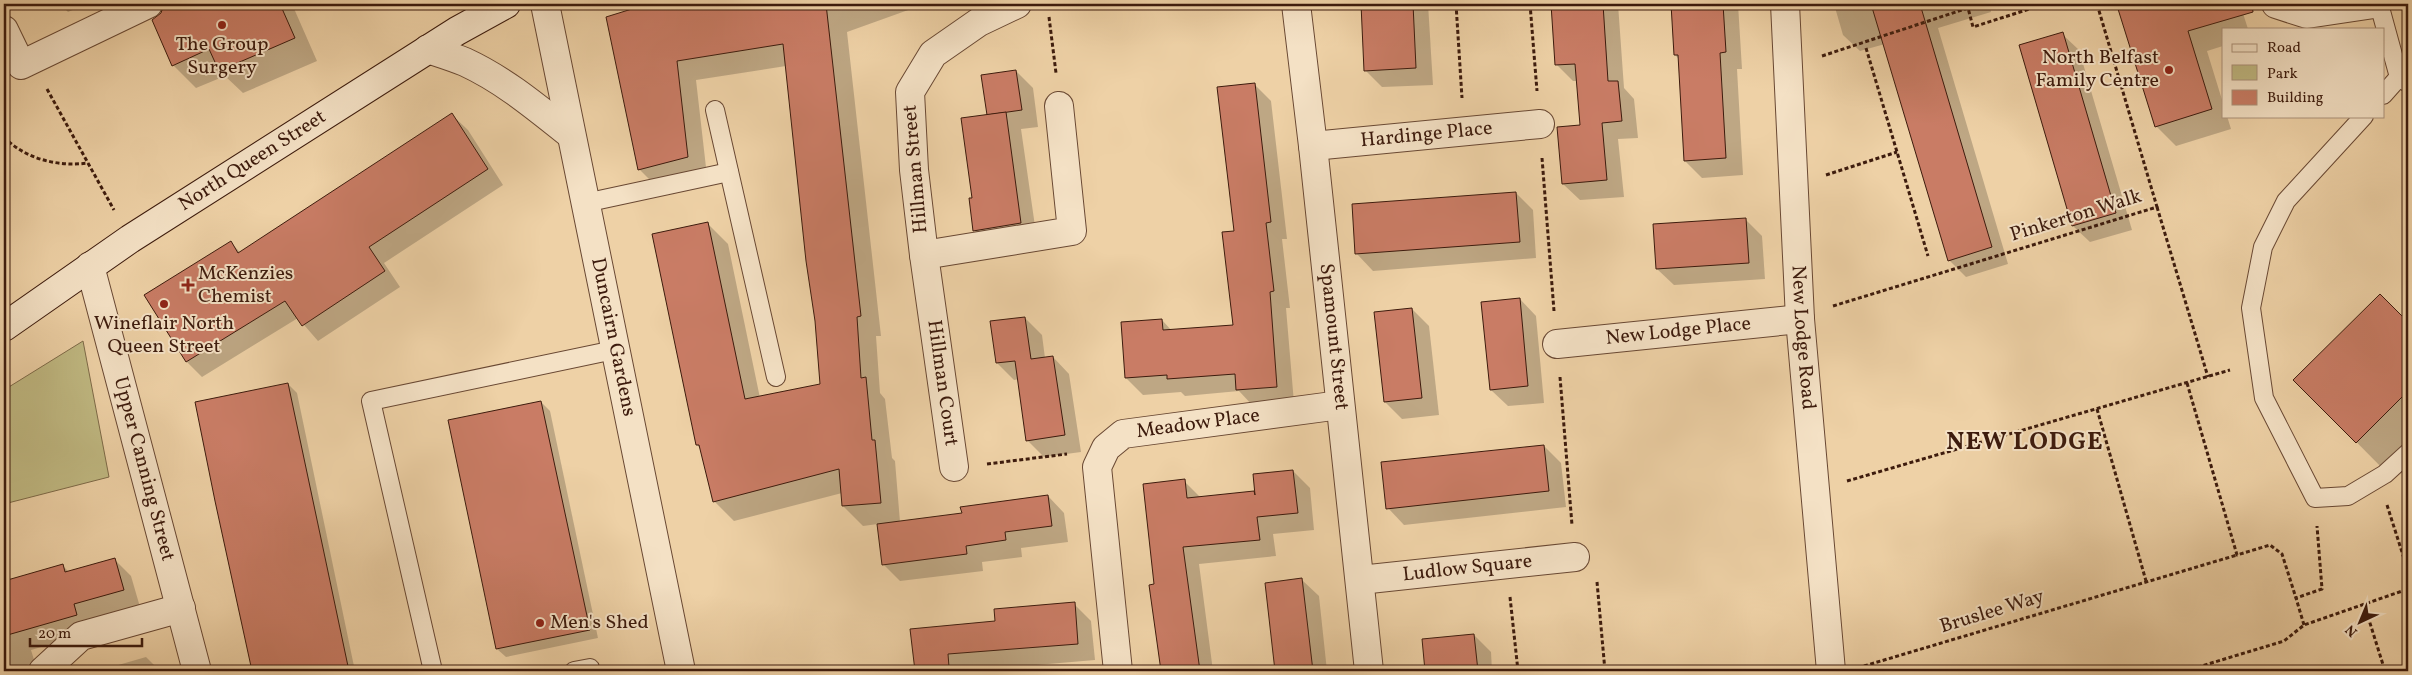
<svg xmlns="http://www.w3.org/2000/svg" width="2412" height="675" font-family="Vollkorn,serif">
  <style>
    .green { fill: #c0b982; stroke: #7e6a48 }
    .shadow { fill: #0003 }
    .building { fill: #c97c65; stroke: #3d1b0d }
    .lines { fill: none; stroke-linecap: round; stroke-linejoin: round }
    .service-casing { stroke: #694833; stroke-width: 20 }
    .minor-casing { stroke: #694833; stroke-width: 30 }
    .tertiary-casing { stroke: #694833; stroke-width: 30 }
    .secondary-casing { stroke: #3d1b0d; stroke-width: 30 }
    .path { stroke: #3d1b0d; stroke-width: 3; stroke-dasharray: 4 2.5; stroke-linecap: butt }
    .service { stroke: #f4e1c5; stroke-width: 18 }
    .minor { stroke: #f4e1c5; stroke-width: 28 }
    .tertiary { stroke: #f4e1c5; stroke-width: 28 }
    .secondary { stroke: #f4e1c5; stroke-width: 28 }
    .poi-dot { fill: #8f2418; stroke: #f4e1c5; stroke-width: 2 }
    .labels { text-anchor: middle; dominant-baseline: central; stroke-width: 4; stroke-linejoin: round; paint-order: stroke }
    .poi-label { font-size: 20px; fill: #3d1b0d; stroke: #f4e1c5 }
    .street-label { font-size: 20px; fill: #3d1b0d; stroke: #f4e1c5 }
    .district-label { font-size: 25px; font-weight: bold; letter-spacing: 1px; fill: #3d1b0d; stroke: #f4e1c5 }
  </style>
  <rect width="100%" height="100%" fill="#eed1a6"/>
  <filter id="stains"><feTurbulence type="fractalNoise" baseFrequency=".004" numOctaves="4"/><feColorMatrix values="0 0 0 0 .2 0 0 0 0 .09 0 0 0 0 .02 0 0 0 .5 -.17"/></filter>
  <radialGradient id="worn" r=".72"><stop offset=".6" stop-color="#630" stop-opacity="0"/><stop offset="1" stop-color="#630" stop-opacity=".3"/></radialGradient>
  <!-- green -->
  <path class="green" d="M83,341l26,136 -105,27v-114z"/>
  <!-- shadow -->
  <g class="shadow">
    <path d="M60,4h27l-19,8z"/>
    <path d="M173,4h119l25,57 -74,32 -18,-17 -29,12 -23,-23 -11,-51 2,-6z"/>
    <path d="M652,4h273l-78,28 34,304h-5l4,57 5,6 7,59 3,3 5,61 63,-8 85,-18 16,17 4,29 -47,6 1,9 -40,5 1,9 -83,10 -17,-17 -5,-40 -15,2 -20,-20 -1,-13 -108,28 -20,-20 -13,-52 -4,-4 11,-221 20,20 32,154 61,-13 -5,-64 -30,-255 -90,14 11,96 -48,13 -20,-20 -31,-152z"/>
    <path d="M1361,4h67l5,81 -51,2 -17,-17z"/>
    <path d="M1552,4h66l6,84 10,11 4,39 -20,1 6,58 -44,3 -17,-16 19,-58 -4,-45h-5l-17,-17z"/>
    <path d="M1672,4h66l4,65h-5l6,106 -41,3 -17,-17 -6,-102 -4,-4z"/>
    <path d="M1834,4h155l2,8 -53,16 70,236 -42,13 -17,-17 -64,-216 -25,7 -17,-16z"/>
    <path d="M2139,4h101l8,25h-25v17l-16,5 16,52v13h4l4,13 -55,17 -20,-20 -37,-116z"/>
    <path d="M2062,34l17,16 53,180 -42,12 -17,-16z"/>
    <path d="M1016,71l17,17 5,39 -17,2 16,111 -46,7 -17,-17v-31l15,-83z"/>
    <path d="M1254,84l17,17 16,138h-5l8,69h-4l8,95 -40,4 -15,-16 -54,5 -4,-4 -38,3 -17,-17 36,-58 10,11 62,-5 2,-94z"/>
    <path d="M452,115l16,15 35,55 -119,78 16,24 -82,54 -20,-23 -96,59 -15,-15 44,-119 10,10z"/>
    <path d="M1516,193l17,17 3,48 -163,13 -16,-17 -4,-49z"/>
    <path d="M1745,219l17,17 3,43 -91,6 -17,-16z"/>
    <path d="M4,242l6,8 -6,5z"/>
    <path d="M2380,296l28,27v138l-16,17 -97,-98z"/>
    <path d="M1520,299l16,17 8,87 -36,3 -17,-16z"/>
    <path d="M1412,309l17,17 10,89 -37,4 -17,-17 -10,-89z"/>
    <path d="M1025,318l17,17 3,23 8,-1 16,17 12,78 -37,5 -17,-17 -8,-61 -5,1 -17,-17z"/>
    <path d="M288,384l9,9 58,278h-102l-56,-268z"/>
    <path d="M541,402l9,9 48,227 -92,19 -9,-8z"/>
    <path d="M1544,446l17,17 5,44 -162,18 -16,-17z"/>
    <path d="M1293,471l17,17 4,42 -41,4 3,22 -77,8 14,107h-51l-11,-85 4,-1 29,-104 17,17 53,-6 2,2z"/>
    <path d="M114,559l17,17 9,31 -47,25 -62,18 4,13 -31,8v-68l3,-1 -3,-20 58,-17 7,7z"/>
    <path d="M1302,580l17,16 8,75h-50l-10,-87z"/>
    <path d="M1074,604l17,17 4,39 -131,11 -48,-1 80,-48z"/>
    <path d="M1474,635l17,17 1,19h-65l-3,-31z"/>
    <path d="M146,657l14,14h-58l-1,-1z"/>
  </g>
  <!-- building -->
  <g class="building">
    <path d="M170,4h110l15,34 -76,33 -10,-22 -37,17 -20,-46 9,-7 2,-6z"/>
    <path d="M648,4h178l35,312 -4,1 4,61 5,-1 6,63h3l6,63 -39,3 -3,-37 -126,33 -14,-57h-3l-44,-211 56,-12 37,177 75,-15 -5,-63 -9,-60 -23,-217 -106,17 11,96 -50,13 -32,-153z"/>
    <path d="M1361,4h52l3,64 -52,3z"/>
    <path d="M1551,4h52l5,77h10l4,40 -20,2 5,57 -45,4 -5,-57 23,-2 -5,-61 -20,1z"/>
    <path d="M1671,4h52l3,48 -6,1 6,105 -42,3 -6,-106h-4z"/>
    <path d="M1871,4h49l72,243 -44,14z"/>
    <path d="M2135,4h117l1,8 -65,19 24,78 -57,18 -37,-118z"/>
    <path d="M2063,32l53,181 -44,13 -53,-181z"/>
    <path d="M1016,70l6,40 -35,5 -6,-40z"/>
    <path d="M1255,83l16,139 -5,1 8,68 -4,1 7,95 -41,3 -1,-16 -68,5v-4l-42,3 -4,-56 41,-3 1,11 70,-5 -11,-93 12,-1 -17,-144z"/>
    <path d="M1006,112l15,111 -48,8 -4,-33h3l-11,-80z"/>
    <path d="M452,113l36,56 -119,78 16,24 -83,55 -17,-25 -99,61 -42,-67 87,-54 7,12z"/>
    <path d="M1516,192l4,50 -165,12 -3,-50z"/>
    <path d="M1746,218l3,45 -93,6 -3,-45z"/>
    <path d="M2380,294l28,28v69l-52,52 -63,-63z"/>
    <path d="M1520,298l8,88 -38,4 -9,-88z"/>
    <path d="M1412,308l10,90 -38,4 -10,-90z"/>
    <path d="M1025,317l6,42 22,-3 12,79 -39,6 -11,-80 -19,2 -6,-42z"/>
    <path d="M288,383l35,165 26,123h-97l-37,-170 -20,-99z"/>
    <path d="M541,401l49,229 -94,19 -48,-229z"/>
    <path d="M1544,445l5,46 -163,18 -5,-47z"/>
    <path d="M1293,470l5,43 -41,4 3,23 -77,7 17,124h-39l-12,-86 5,-1 -11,-100 42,-5 2,19 67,-7 1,4 -2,-21z"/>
    <path d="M1048,495l4,31 -47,6 1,8 -40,6 1,8 -85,11 -5,-41 85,-11 -2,-6z"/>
    <path d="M115,558l9,32 -50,14 3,11 -73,21v-55l59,-17 2,8z"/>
    <path d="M1302,578l11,93h-38l-10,-88z"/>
    <path d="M1075,602l3,42 -130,10 1,13 -34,4 -5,-42 85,-8 -1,-12z"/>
    <path d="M1474,634l4,37h-53l-3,-32z"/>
  </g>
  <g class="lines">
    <!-- service casing -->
    <g class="service-casing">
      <g id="service">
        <path d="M2379,4l20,73 9,6"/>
        <path d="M2383,95l16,-18"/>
        <path d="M715,110l61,267"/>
        <path d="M2364,116l-78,85 -23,46 -12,61 13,90 51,100 33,-2 37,-22 23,-21"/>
        <path d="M585,203l144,-31"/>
        <path d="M433,671l-62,-270 243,-51"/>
        <path d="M574,671l16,-3"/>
      </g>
    </g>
    <!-- minor casing -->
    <g class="minor-casing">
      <g id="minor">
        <path id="s1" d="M1296,4l17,142 56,525"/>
        <path d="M2276,4l31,10 67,-10"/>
        <path d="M4,30l17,35 127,-61"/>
        <path id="s2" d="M1313,146l227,-22"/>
        <path d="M924,255l148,-24 -13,-125"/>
        <path id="s3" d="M90,266l107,405"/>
        <path id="s4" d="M1557,344l243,-25"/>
        <path d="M954,467l-30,-212 -10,-85 -4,-78 23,-38 46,-32 38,-18"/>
        <path id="s5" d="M1360,580l215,-23"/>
        <path d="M43,671l38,-35 100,-28"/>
        <path id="s6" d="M1118,671l-21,-204 9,-19 17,-14 217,-29"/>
      </g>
    </g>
    <!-- tertiary casing -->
    <g class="tertiary-casing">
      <g id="tertiary">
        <path id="s7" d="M545,4l136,667"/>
        <path id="s8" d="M1785,4l15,315 31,352"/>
        <path d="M428,49c12,4 25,8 37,13 39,18 71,45 105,72"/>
      </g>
    </g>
    <!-- secondary casing -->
    <g class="secondary-casing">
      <g id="secondary">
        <path id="s9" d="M4,327l126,-88 327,-208 49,-27"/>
      </g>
    </g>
    <!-- path -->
    <g class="path">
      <path d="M1456,4l6,94"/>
      <path d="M1530,4l7,87"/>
      <path d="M1049,17l7,56"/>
      <path d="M1866,48l62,208"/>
      <path d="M1822,56l146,-48 5,19 72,-23"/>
      <path d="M47,89l67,121"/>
      <path d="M4,137c21,22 54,30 84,26"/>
      <path d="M1542,158l12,153"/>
      <path d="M1826,175l71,-23"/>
      <path d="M2157,207l51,170"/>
      <path d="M1833,306l324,-99 -60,-203"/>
      <path d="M1560,377l12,148"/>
      <path d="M2187,383l50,172 33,-10 12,9 14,44"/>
      <path d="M2097,409l49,172"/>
      <path d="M987,464l80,-10"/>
      <path d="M1847,481l383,-111"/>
      <path d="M2387,505l21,66"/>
      <path d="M1597,582l8,89"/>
      <path d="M1510,597l8,74"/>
      <path d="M2364,604l21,67"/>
      <path d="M2304,625l-8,-27 26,-9 -5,-63"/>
      <path d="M1864,666l373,-111"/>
      <path d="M2185,671l99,-30 20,-16 104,-36"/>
    </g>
    <!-- service -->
    <use href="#service" class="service"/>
    <!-- minor -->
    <use href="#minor" class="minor"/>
    <!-- tertiary -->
    <use href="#tertiary" class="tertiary"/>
    <!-- secondary -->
    <use href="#secondary" class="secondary"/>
  </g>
  <!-- markers -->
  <g class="poi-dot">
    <circle cx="222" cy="25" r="5"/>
    <circle cx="2169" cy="70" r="5"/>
    <path d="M185.5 277.5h5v5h5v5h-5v5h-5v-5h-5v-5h5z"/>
    <circle cx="164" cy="304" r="5"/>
    <circle cx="540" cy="623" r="5"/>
  </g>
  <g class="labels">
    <!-- poi labels -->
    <g class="poi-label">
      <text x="222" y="45">The Group<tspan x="222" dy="23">Surgery</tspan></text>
      <text x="2159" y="58" text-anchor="end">North Belfast<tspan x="2159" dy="23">Family Centre</tspan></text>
      <text x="198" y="274" text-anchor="start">McKenzies<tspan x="198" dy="23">Chemist</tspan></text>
      <text x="164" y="324">Wineflair North<tspan x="164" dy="23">Queen Street</tspan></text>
      <text x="550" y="623" text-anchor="start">Men's Shed</text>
    </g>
    <!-- street labels -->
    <g class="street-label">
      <text stroke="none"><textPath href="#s2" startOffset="114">Hardinge Place</textPath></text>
      <text stroke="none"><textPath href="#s9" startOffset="299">North Queen Street</textPath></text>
      <text transform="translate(916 169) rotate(-95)">Hillman Street</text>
      <text transform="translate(2076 216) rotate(-17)">Pinkerton Walk</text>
      <text stroke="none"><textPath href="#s4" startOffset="122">New Lodge Place</textPath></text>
      <text stroke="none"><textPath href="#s1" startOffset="335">Spamount Street</textPath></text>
      <text stroke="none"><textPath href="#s7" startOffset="340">Duncairn Gardens</textPath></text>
      <text stroke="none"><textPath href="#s8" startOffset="334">New Lodge Road</textPath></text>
      <text transform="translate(942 383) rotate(82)">Hillman Court</text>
      <text stroke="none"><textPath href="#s6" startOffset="324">Meadow Place</textPath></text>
      <text stroke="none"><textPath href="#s3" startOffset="210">Upper Canning Street</textPath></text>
      <text stroke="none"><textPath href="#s5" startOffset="108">Ludlow Square</textPath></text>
      <text transform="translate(1992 612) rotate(-17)">Bruslee Way</text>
    </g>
    <!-- district labels -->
    <g class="district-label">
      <text x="2025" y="442">NEW LODGE</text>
    </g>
  </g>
  <!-- margin -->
  <rect width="2412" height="675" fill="none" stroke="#eed1a6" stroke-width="20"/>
  <rect x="5" y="5" width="2402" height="665" fill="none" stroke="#3d1b0d" stroke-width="2.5"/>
  <rect x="10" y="10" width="2392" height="655" fill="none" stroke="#3d1b0d"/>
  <!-- legend -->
  <rect x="2222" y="28" width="162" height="90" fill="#f4e1c5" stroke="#ab927b"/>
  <rect x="2232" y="44" width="25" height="8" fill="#f4e1c5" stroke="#ab927b"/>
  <text x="2267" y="52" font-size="15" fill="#3d1b0d">Road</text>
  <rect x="2232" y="65" width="25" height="15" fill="#c0b982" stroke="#ab927b"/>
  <text x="2267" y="78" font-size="15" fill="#3d1b0d">Park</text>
  <rect x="2232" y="90" width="25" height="15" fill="#c97c65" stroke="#ab927b"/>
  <text x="2267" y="102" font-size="15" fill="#3d1b0d">Building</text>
  <!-- north arrow -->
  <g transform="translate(2360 622) rotate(224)" stroke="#f4e1c5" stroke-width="4" paint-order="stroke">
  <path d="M0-4L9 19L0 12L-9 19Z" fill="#3d1b0d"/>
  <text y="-8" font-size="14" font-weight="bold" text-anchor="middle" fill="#3d1b0d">N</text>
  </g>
  <!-- scale -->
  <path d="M30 638v8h112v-8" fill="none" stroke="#3d1b0d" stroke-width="2.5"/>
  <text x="38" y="638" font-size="15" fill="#3d1b0d" stroke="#f4e1c5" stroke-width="4" paint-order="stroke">20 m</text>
  <rect width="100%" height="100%" filter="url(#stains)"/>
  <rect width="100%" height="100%" fill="url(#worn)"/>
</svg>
